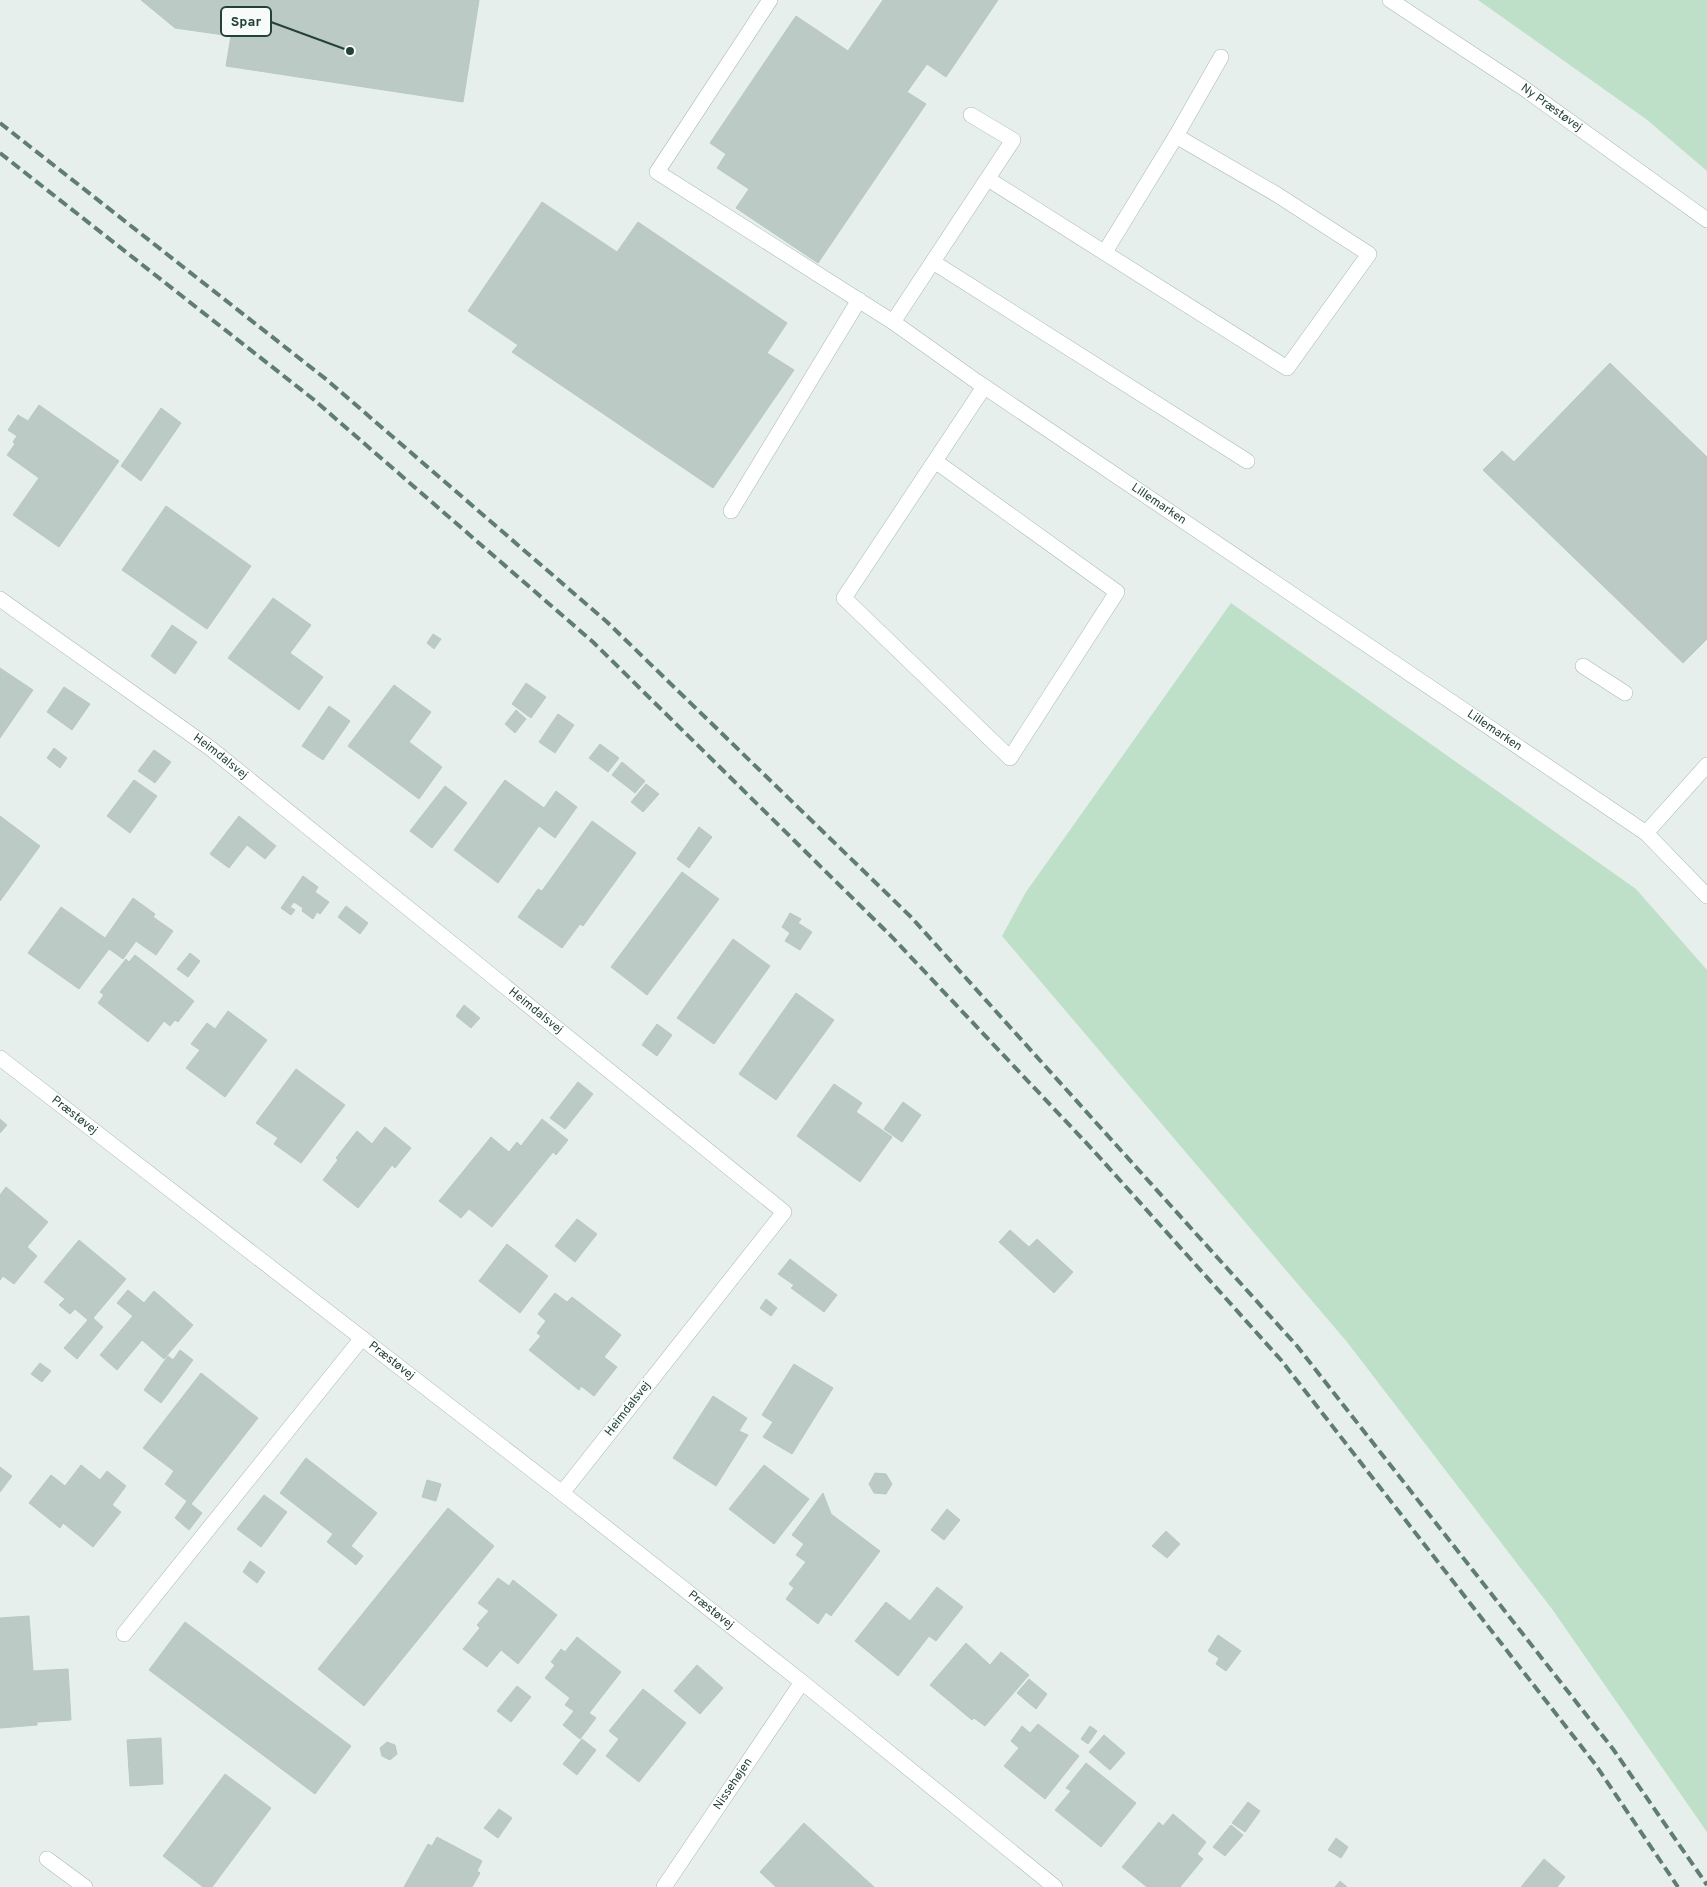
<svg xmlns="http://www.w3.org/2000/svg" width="1707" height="1887" font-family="Overpass,sans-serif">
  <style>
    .green { fill: #bfe0c8 }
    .building { fill: #bbcac4; stroke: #b8c9c2 }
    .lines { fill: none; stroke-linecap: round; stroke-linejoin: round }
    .service-casing { stroke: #a8b8b2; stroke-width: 16 }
    .minor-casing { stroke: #a8b8b2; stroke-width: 16 }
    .tertiary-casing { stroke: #a8b8b2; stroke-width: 16 }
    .service { stroke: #fff; stroke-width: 15 }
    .minor { stroke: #fff; stroke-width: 15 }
    .tertiary { stroke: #fff; stroke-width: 15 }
    .rail { stroke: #5f7d75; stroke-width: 4; stroke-dasharray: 10 5; stroke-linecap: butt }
    .labels { text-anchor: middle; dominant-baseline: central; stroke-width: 4.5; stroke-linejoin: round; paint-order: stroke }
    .street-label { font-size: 12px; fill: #24423a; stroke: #f7fbf9 }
    .leader { fill: none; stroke: #24423a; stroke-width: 2 }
    .callout-dot { fill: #24423a; stroke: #f7fbf9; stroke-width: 2 }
    .callout { fill: #f7fbf9; stroke: #24423a; stroke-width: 2 }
    .callout-label { font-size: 14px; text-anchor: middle; font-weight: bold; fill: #24423a }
  </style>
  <rect width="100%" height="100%" fill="#e6efeb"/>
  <!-- green -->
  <g class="green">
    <path d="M1478,0h229v171l-61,-52z"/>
    <path d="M1231,603l405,286 71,81v862l-155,-223 -205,-267 -345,-406 24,-44z"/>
  </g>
  <!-- building -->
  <g class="building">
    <path d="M141,0h338l-16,102 -237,-36 5,-30 -56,-8z"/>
    <path d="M883,0h115l-52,77 -19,-13 -20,28 19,12 -108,159 -82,-55 13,-19 -32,-21 9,-14 -16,-11 86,-127 52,35z"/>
    <path d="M542,202l75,50 21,-30 149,101 -20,30 27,17 -81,118 -201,-136 6,-7 -50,-34z"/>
    <path d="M1610,363l97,94v182l-24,24 -200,-193 19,-19 12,11z"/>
    <path d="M39,405l80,56 -60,86 -46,-32 26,-37 -32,-23 8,-11 -2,-2 4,-6 -9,-6 10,-15 10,6z"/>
    <path d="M161,408l20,15 -40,58 -20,-15z"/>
    <path d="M166,506l85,60 -44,63 -85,-59z"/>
    <path d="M273,598l38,27 -21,28 33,24 -24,33 -71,-52z"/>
    <path d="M172,625l25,17 -22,32 -24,-18z"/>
    <path d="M433,634l8,5 -7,10 -7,-6z"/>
    <path d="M0,668l33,22 -33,48z"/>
    <path d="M526,683l20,14 -15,21 -19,-14z"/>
    <path d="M394,685l37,27 -22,30 33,25 -23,32 -71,-53z"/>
    <path d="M64,687l26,17 -18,26 -25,-18z"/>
    <path d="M329,706l21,15 -27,39 -21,-14z"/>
    <path d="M516,710l10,9 -11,14 -10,-9z"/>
    <path d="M558,714l16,11 -19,28 -16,-11z"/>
    <path d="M600,744l19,14 -11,14 -19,-14z"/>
    <path d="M54,748l13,10 -7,10 -13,-10z"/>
    <path d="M154,750l17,12 -16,21 -17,-12z"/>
    <path d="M622,762l23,19 -10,12 -23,-18z"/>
    <path d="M134,780l23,16 -27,37 -23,-17z"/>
    <path d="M505,780l39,28 12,-17 21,16 -22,31 -16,-12 -41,57 -44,-33z"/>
    <path d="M646,784l13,10 -16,18 -12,-10z"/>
    <path d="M445,786l22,17 -35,45 -22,-17z"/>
    <path d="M0,816l40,30 -40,55z"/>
    <path d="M239,816l37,30 -11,13 -18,-14 -18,23 -19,-14z"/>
    <path d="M592,821l44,32 -53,73 -3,-2 -18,24 -44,-31 20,-28 4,2z"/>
    <path d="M699,827l13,10 -23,31 -12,-9z"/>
    <path d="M682,872l37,27 -72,96 -36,-28z"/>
    <path d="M303,876l15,11 -3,5 14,10 -9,12 -3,-2 -4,7 -11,-8 1,-3 -9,-6 -4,5 5,3 -4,5 -10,-7z"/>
    <path d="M133,898l22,16 -2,3 20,14 -17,24 -20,-14 -13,18 -14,-10 -30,40 -51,-36 33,-46 44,31z"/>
    <path d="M346,906l22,17 -8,11 -22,-17z"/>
    <path d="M790,913l11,6 -3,4 14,9 -12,18 -15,-9 5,-8 -8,-6z"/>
    <path d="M733,939l37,27 -56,78 -37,-26z"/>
    <path d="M190,953l10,8 -12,16 -11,-8z"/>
    <path d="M135,955l59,46 -16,21 -3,-2 -5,6 -6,-5 -16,21 -50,-39 6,-8 -4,-3 26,-33 3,3z"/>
    <path d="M796,993l38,27 -58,80 -37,-26z"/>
    <path d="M464,1005l16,13 -9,10 -15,-12z"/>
    <path d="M228,1011l39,29 -42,57 -39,-29 14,-18 -9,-6 16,-21 8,6z"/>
    <path d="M657,1024l15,11 -15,21 -15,-11z"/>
    <path d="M296,1069l49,36 -44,58 -27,-19 4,-6 -22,-15z"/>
    <path d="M578,1082l15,12 -28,35 -15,-11z"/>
    <path d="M834,1084l28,19 -6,9 36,25 -32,45 -63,-46z"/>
    <path d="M903,1102l18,13 -19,27 -18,-13z"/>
    <path d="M0,1119l7,6 -7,8z"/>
    <path d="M542,1119l26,21 -12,15 -3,-3 -61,75 -23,-18 -8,9 -22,-17 52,-64 18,15 8,-10 4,4z"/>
    <path d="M385,1127l26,21 -16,20 -3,-3 -34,43 -35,-28 15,-20 -2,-2 21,-27 15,13z"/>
    <path d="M6,1187l42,35 -21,25 10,9 -23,28 -11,-8 -3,4v-85z"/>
    <path d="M577,1219l20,15 -22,28 -20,-16z"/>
    <path d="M1010,1230l19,17 8,-8 36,33 -19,21 -55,-51z"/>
    <path d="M79,1240l47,39 -33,39 10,9 -26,32 -13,-11 24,-28 -13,-11 -5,5 -11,-9 6,-6 -21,-17z"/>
    <path d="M507,1244l41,32 -28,37 -41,-32z"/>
    <path d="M790,1259l47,36 -13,17 -33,-24 3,-3 -16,-11z"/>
    <path d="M128,1290l16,13 10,-12 39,34 -29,34 -22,-19 -25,30 -17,-15 33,-39 -16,-13z"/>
    <path d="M555,1293l12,9 5,-5 49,38 -17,22 13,10 -23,29 -13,-10 -2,4 -50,-40 12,-14 -4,-3 9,-12 -8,-7z"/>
    <path d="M766,1299l11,9 -6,8 -11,-8z"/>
    <path d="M180,1350l13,10 -32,43 -17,-13 24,-34 5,4z"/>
    <path d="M40,1363l11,8 -9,11 -11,-8z"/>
    <path d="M794,1364l39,24 -41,66 -29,-17 10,-15 -11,-7z"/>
    <path d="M201,1373l57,45 -67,86 11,9 -13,17 -14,-12 12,-17 -22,-17 9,-13 -31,-23z"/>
    <path d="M713,1396l34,22 -8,13 9,4 -32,51 -43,-28z"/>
    <path d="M306,1458l71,55 -26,33 12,10 -7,9 -29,-23 6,-8 -53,-41z"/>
    <path d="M81,1465l19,15 7,-9 19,15 -14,19 9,7 -28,35 -30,-24 -3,5 -31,-25 22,-28 14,11z"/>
    <path d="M764,1465l45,34 -35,45 -45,-35z"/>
    <path d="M0,1467l12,9 -12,16z"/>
    <path d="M875,1473l11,1 6,10 -6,10 -12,-1 -5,-9z"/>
    <path d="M427,1480l14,4 -5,17 -14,-4z"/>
    <path d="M823,1493l8,21 49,37 -49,65 -5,-4 -8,12 -32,-25 8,-11 -5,-4 17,-22 -10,-7 8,-11 -12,-9z"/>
    <path d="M264,1495l23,17 -26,35 -24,-18z"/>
    <path d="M448,1508l46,38 -130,160 -46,-37z"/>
    <path d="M947,1509l13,11 -16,20 -13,-10z"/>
    <path d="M1166,1531l14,13 -13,14 -15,-12z"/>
    <path d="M250,1561l15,11 -8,11 -14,-11z"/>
    <path d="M498,1578l11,8 4,-6 44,35 -39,49 -17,-14 -14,17 -24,-18 17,-21 -3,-3 12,-14 -11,-8z"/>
    <path d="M937,1587l26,20 -27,34 -7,-5 -31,40 -43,-35 31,-39 24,19z"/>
    <path d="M29,1616l4,55 35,-2 3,51 -34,2v3l-37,3v-110z"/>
    <path d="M185,1622l166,124 -36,48 -166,-124z"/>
    <path d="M1218,1635l23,16 -15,20 -10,-7 3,-6 -11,-7z"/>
    <path d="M577,1637l44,35 -32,41 7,5 -16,21 -17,-14 11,-14 -9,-6 5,-7 -25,-20 10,-13 -4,-3 10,-13 4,3z"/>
    <path d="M966,1643l24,22 11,-13 28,23 -44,51 -11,-8 -2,2 -42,-35z"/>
    <path d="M697,1665l26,23 -23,26 -26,-23z"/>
    <path d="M1029,1679l18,15 -11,15 -19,-16z"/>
    <path d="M517,1686l14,11 -20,25 -14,-11z"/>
    <path d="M643,1689l43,34 -47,59 -33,-26 13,-17 -10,-8z"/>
    <path d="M1038,1724l41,32 -34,43 -41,-33 15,-18 -8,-7 11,-15 8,7z"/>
    <path d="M1090,1726l7,5 -9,13 -7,-5z"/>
    <path d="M1104,1735l21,18 -15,17 -21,-18z"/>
    <path d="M161,1738l2,46 -33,2 -3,-46z"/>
    <path d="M582,1739l14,11 -19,25 -14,-11z"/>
    <path d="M387,1742l8,3 2,9 -7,6 -8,-4 -2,-8z"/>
    <path d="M1086,1763l50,40 -35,44 -46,-37 16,-19 -5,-3z"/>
    <path d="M225,1774l46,34 -59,79h-9l-40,-31z"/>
    <path d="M1248,1802l12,9 -15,21 -13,-9z"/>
    <path d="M499,1809l13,9 -14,20 -14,-10z"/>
    <path d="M1173,1814l33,28 -9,12 6,5 -23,28h-33l-25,-20 37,-45 4,4z"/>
    <path d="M804,1823l70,64h-98l-16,-15z"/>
    <path d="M1231,1825l12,10 -18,21 -12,-9z"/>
    <path d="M437,1837l45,24 -5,10 3,2 -8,14h-68l24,-43 4,2z"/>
    <path d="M1336,1838l12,9 -7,11 -13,-8z"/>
    <path d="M1544,1859l21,18 -8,10h-36z"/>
    <path d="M1340,1881l7,6h-12z"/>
  </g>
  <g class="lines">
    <!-- service casing -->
    <g class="service-casing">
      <g id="service">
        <path d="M770,0l-113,172 236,150"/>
        <path d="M988,179l299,189 82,-114 -93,-60 -100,-58"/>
        <path d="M1105,252l71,-116 45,-79"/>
        <path d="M933,262l314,199"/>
        <path d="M935,461l182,131 -107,166 -166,-160 140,-211"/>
        <path d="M731,511l128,-211"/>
        <path d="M1583,666l42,27"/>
      </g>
    </g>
    <!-- minor casing -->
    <g class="minor-casing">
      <g id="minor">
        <path id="s1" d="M971,115l42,25 -120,182 83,59 670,452 61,-68"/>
        <path id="s2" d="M0,599l210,149 574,464 -222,281"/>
        <path d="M1646,833l61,63"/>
        <path id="s3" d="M0,1058l562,435 240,189 253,205"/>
        <path d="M124,1634l238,-296"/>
        <path d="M47,1859l38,28"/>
        <path id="s4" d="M664,1887l138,-205"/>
      </g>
    </g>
    <!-- tertiary casing -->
    <g class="tertiary-casing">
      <g id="tertiary">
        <path id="s5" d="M1390,0l132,87 185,133"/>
      </g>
    </g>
    <!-- service -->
    <use href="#service" class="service"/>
    <!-- minor -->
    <use href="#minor" class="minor"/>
    <!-- tertiary -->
    <use href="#tertiary" class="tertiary"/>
    <!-- rail -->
    <g class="rail">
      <path d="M0,123l327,257 280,242 304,295 386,429 316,403 94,136"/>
      <path d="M0,153l313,246 280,243 298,294 201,213 189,211 314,404 83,123"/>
    </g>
  </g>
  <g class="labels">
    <!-- street labels -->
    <g class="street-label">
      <text stroke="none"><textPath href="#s5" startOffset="194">Ny Præstøvej</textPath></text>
      <text stroke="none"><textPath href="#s1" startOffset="589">Lillemarken</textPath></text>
      <text stroke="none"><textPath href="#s1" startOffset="994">Lillemarken</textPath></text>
      <text stroke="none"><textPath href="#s2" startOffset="271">Heimdalsvej</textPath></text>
      <text stroke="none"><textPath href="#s2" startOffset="676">Heimdalsvej</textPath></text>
      <text stroke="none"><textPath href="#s3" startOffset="94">Præstøvej</textPath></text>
      <text stroke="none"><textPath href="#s3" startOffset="495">Præstøvej</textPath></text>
      <text transform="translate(628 1409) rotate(-52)">Heimdalsvej</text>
      <text stroke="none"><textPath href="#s3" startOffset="900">Præstøvej</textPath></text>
      <text stroke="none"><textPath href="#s4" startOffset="124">Nissehøjen</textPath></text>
    </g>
  </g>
  <!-- callouts -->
  <path class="leader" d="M350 51L271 22"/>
  <circle class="callout-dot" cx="350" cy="51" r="5"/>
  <rect class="callout" x="221" y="7" width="50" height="29" rx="5"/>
  <g class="callout-label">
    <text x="246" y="26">Spar</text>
  </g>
</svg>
